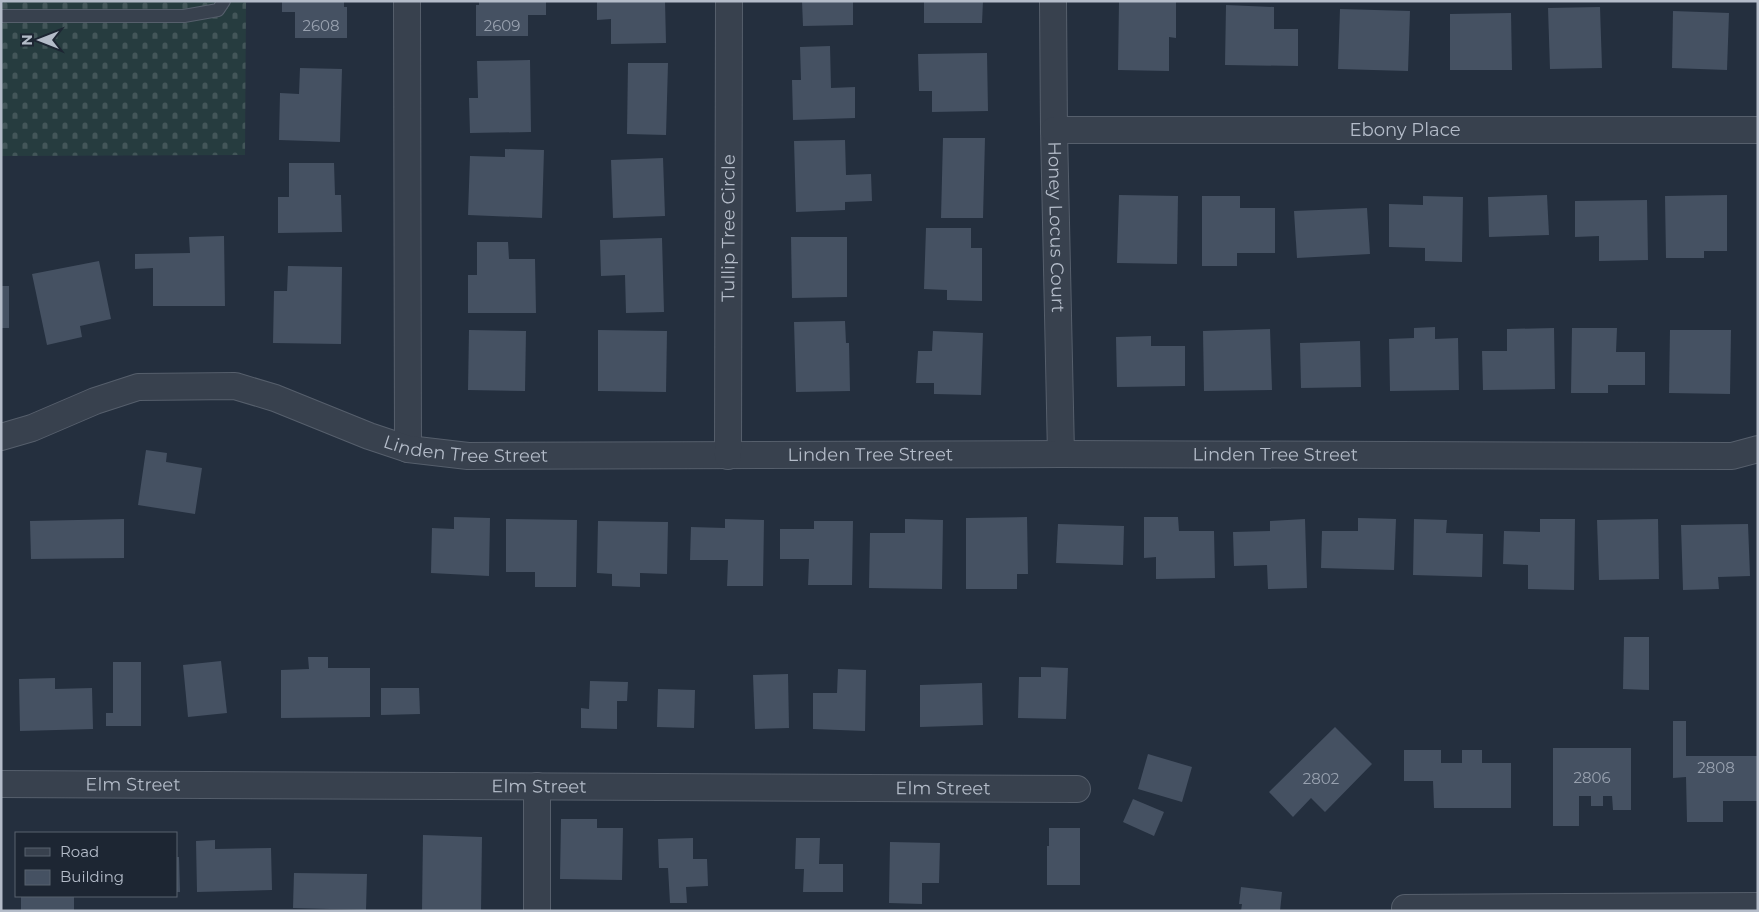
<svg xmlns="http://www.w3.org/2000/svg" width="1759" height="912" font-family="Montserrat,sans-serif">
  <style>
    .cemetery { fill: url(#cemetery-stones) }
    .building { fill: #455162 }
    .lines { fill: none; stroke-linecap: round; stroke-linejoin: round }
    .service-casing { stroke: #565f6c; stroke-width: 14 }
    .minor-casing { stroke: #565f6c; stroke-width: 28 }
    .service { stroke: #38414e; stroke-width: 12 }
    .minor { stroke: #38414e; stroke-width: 26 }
    .labels { text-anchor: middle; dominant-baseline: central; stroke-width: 4; stroke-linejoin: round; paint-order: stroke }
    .number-label { font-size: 15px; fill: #98a1af }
    .street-label { font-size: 18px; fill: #b4bcc9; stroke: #1d2633 }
  </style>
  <defs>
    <pattern id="cemetery-stones" width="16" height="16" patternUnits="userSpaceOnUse" patternTransform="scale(1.25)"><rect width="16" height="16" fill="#263c3f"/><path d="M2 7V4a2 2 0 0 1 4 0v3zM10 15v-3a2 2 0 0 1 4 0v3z" fill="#435659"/></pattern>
  </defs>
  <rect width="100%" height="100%" fill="#242f3e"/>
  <!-- cemetery -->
  <path class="cemetery" d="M1,1h245l-1,154 -244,1z"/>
  <!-- building -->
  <g class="building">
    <path d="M282,1h62v6h3v31h-52v-26h-13z"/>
    <path d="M479,1h67v14h-18v21h-52v-31h3z"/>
    <path d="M597,1h68l1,42 -55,1v-25l-14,1z"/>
    <path d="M802,1h51v24l-50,1z"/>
    <path d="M924,1h59l-1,22h-58z"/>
    <path d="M1119,1l57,1v36l-7,-1v34l-51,-1z"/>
    <path d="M1226,5l48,2v22h24v37l-73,-1z"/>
    <path d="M1600,7l2,61 -52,1 -2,-61z"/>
    <path d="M1340,9l70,2 -2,60 -70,-2z"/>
    <path d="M1673,11l56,2 -2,57 -55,-2z"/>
    <path d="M1511,13l1,57h-62v-56z"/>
    <path d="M830,46l1,42 24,-1v31l-62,2 -1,-40h9l-1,-33z"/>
    <path d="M987,53l1,58 -56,1v-21h-13l-1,-37z"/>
    <path d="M530,60l1,72 -61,1 -1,-35h9l-1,-37z"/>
    <path d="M628,63h40l-2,72 -39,-1z"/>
    <path d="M300,68l42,1 -2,73 -61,-2 1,-47 19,1z"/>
    <path d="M943,138h42l-2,80h-42z"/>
    <path d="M845,140l1,35 25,-1 1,27 -27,1v8l-49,2 -2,-71z"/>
    <path d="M505,149l39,1 -2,68 -74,-3 2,-59 35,1z"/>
    <path d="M663,158l2,58 -52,2 -2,-58z"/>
    <path d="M289,163h45l1,32h6l1,37 -64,1v-36h11z"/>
    <path d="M1119,195l59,1 -1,68 -60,-1z"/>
    <path d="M1547,195l2,40 -60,2 -1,-40z"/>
    <path d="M1727,195v56h-23v7h-38l-1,-62z"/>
    <path d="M1202,196h38v12h35v45h-38v13h-35z"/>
    <path d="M1423,196l40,1 -1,65 -37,-1v-13l-36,-1v-43l34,1z"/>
    <path d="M1647,200l1,60 -49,1v-25l-24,1v-36z"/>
    <path d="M1367,208l3,46 -73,4 -3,-47z"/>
    <path d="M926,228h45v20h11v53l-35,-1v-10l-23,-1z"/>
    <path d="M224,236l1,70h-72v-38l-18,1v-15l55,-1 -1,-16z"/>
    <path d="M791,237h56v60l-55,1z"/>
    <path d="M662,238l2,74 -38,1 -1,-38 -24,1 -1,-36z"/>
    <path d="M477,242h31l1,17h26l1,54h-68v-38h9z"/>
    <path d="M99,261l12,58 -31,7 2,11 -35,8 -15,-71z"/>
    <path d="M288,266l54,1 -1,77 -68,-1 1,-52h13z"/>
    <rect x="1" y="286" width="8" height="42"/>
    <path d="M845,321l1,22h3l1,48 -54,1 -2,-70z"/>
    <path d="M1435,327v12l23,-1 1,52 -69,1 -1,-52 25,-1v-10z"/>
    <path d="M1554,328l1,61 -72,1 -1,-39h25v-22z"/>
    <path d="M1572,328h45l-1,24h29v33h-37v8h-37z"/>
    <path d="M1270,329l2,61 -68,1 -1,-60z"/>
    <path d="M469,330l57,1 -1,60 -57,-1z"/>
    <path d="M598,330l69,1 -1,61 -68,-1z"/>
    <path d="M1670,330h61l-1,64 -61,-1z"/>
    <path d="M933,331l50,2 -2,62 -47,-1v-11h-18l2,-32h14z"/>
    <path d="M1151,336v10h34v40l-68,1 -1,-50z"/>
    <path d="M1360,341l1,46 -60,1 -1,-45z"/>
    <path d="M146,450l21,3 -1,9 36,6 -7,46 -57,-9z"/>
    <path d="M454,517l36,1 -1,58 -58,-3 1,-45 22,1z"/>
    <path d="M1027,517l1,57h-11v15h-51v-71z"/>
    <path d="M1144,517h34l1,14h35l1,47 -59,1v-22l-12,1z"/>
    <path d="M1358,518l38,1 -2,51 -73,-2 1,-37h36z"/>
    <path d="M124,519v39l-93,1 -1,-38z"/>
    <path d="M506,519l71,1 -1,67h-41v-15h-29z"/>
    <path d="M725,519l39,1 -1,66h-36l1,-26h-38l1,-33 34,1z"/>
    <path d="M905,519l38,1 -1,69 -73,-1 1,-55h35z"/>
    <path d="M1305,519l2,69 -39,1 -1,-24 -33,1 -1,-34 37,-1v-10z"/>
    <path d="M1414,519l33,1 -1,13 37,1 -1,43 -69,-2z"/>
    <path d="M1540,519h35l-1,71 -46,-1v-24l-25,-1 1,-33 36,1z"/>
    <path d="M1658,519l1,60 -60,1 -2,-60z"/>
    <path d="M598,521l70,1 -1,52 -27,-1v14l-28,-1v-12l-15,-1z"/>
    <path d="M814,521h39l-1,64h-44l1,-26h-29v-30h34z"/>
    <path d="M1058,524l66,2 -1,39 -67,-2z"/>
    <path d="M1748,524l2,52 -32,1 1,12 -36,1 -2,-65z"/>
    <path d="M1624,637h25v53l-26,-1z"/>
    <path d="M308,657h20v11h42v49l-89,1v-48l28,-1z"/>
    <path d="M221,661l6,52 -39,4 -5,-52z"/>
    <path d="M113,662h28v64h-35v-13h7z"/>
    <path d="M1041,667l27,1 -2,51 -48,-1 1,-41h22z"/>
    <path d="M838,669l28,1 -1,61 -52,-2v-36h24z"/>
    <path d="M788,674l1,54 -34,1 -2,-54z"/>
    <path d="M55,678v11l37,-1 1,41 -73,2 -1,-52z"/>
    <path d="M590,681l38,1 -1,19h-10v28l-36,-1v-20l8,1z"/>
    <path d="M982,683l1,42 -63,2v-42z"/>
    <path d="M381,688h38l1,26 -39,1z"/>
    <path d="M658,689l37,1 -1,38 -37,-1z"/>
    <path d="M1673,721h13v35h72v45h-35v21h-36l-1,-45 -13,1z"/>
    <path d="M1335,727l37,37 -47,48 -14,-14 -18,19 -24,-25z"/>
    <path d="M1553,748h78v62h-18l-1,-14h-9v10h-12v-10h-12v30h-26z"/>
    <path d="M1404,750h37v13h21v-13h20v13h29v45h-77l-1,-27h-29z"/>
    <path d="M1148,754l44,13 -10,35 -44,-13z"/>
    <path d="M1133,799l31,13 -10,24 -31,-14z"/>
    <path d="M561,819h36v9h26l-1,52 -62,-1z"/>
    <path d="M1049,828h31v57h-33v-39h2z"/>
    <path d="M423,835l59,2 -1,74h-59z"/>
    <path d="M693,838v21h14l1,27 -22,1 1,16h-17l-2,-35h-9l-1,-29z"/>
    <path d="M796,838h24l-1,26h24v28h-40l1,-23h-9z"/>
    <path d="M215,840v9l56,-1 1,42 -75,2 -1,-51z"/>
    <path d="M890,842l50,1 -1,40h-17v21l-33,-1z"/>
    <path d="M176,857h3l1,35h-4z"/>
    <path d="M294,873l73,1 -1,36 -73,-2z"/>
    <path d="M1241,887l41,5 -2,19h-39l1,-7h-3z"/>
    <rect x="21" y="896" width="53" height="15"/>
  </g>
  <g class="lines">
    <!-- service casing -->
    <g class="service-casing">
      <path id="service" d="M1,16h183l34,-6 6,-9"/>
    </g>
    <!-- minor casing -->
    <g class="minor-casing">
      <g id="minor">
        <path d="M407,1l1,448"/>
        <path id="s1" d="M1053,1l1,129 7,324"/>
        <path id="s2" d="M1054,130h704"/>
        <path id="s3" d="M1,437l31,-9 63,-27 43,-14 97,-1 40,12 94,38 39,13 60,7 593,-2 671,2 26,-7"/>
        <path id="s4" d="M728,456l1,-455"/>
        <path id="s5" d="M1,784l1076,5"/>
        <path d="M1405,908l353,-2"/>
        <path d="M537,911v-125"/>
      </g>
    </g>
    <!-- service -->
    <use href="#service" class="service"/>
    <!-- minor -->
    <use href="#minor" class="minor"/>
  </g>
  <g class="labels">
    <!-- number labels -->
    <g class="number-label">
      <text x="321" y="25">2608</text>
      <text x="502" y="25">2609</text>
      <text x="1716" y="767">2808</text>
      <text x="1592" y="777">2806</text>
      <text x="1321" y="778">2802</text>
    </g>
    <!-- street labels -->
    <g class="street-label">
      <text stroke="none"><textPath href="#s2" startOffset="351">Ebony Place</textPath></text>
      <text stroke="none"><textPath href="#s4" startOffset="228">Tullip Tree Circle</textPath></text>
      <text stroke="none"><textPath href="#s1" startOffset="226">Honey Locus Court</textPath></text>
      <text stroke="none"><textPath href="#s3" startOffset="485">Linden Tree Street</textPath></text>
      <text stroke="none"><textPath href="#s3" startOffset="890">Linden Tree Street</textPath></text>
      <text stroke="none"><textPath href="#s3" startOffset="1295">Linden Tree Street</textPath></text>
      <text stroke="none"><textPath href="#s5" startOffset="132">Elm Street</textPath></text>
      <text stroke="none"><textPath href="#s5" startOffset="538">Elm Street</textPath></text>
      <text stroke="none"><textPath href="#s5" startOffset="942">Elm Street</textPath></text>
    </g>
  </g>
  <!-- border -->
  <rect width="1759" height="912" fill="none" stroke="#b4bcc9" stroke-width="5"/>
  <!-- legend -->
  <rect x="15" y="832" width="162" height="65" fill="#1d2633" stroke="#59626f"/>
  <rect x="25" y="848" width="25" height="8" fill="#38414e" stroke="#59626f"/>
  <text x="60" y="857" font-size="15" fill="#b4bcc9">Road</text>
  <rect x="25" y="870" width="25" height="15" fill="#455162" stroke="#59626f"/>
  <text x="60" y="882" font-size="15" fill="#b4bcc9">Building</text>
  <!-- north arrow -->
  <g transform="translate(40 40) rotate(270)" stroke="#1d2633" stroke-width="4" paint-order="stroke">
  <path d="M0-4L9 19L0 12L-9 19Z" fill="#b4bcc9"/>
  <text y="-8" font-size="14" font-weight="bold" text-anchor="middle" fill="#b4bcc9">N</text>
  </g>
</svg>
